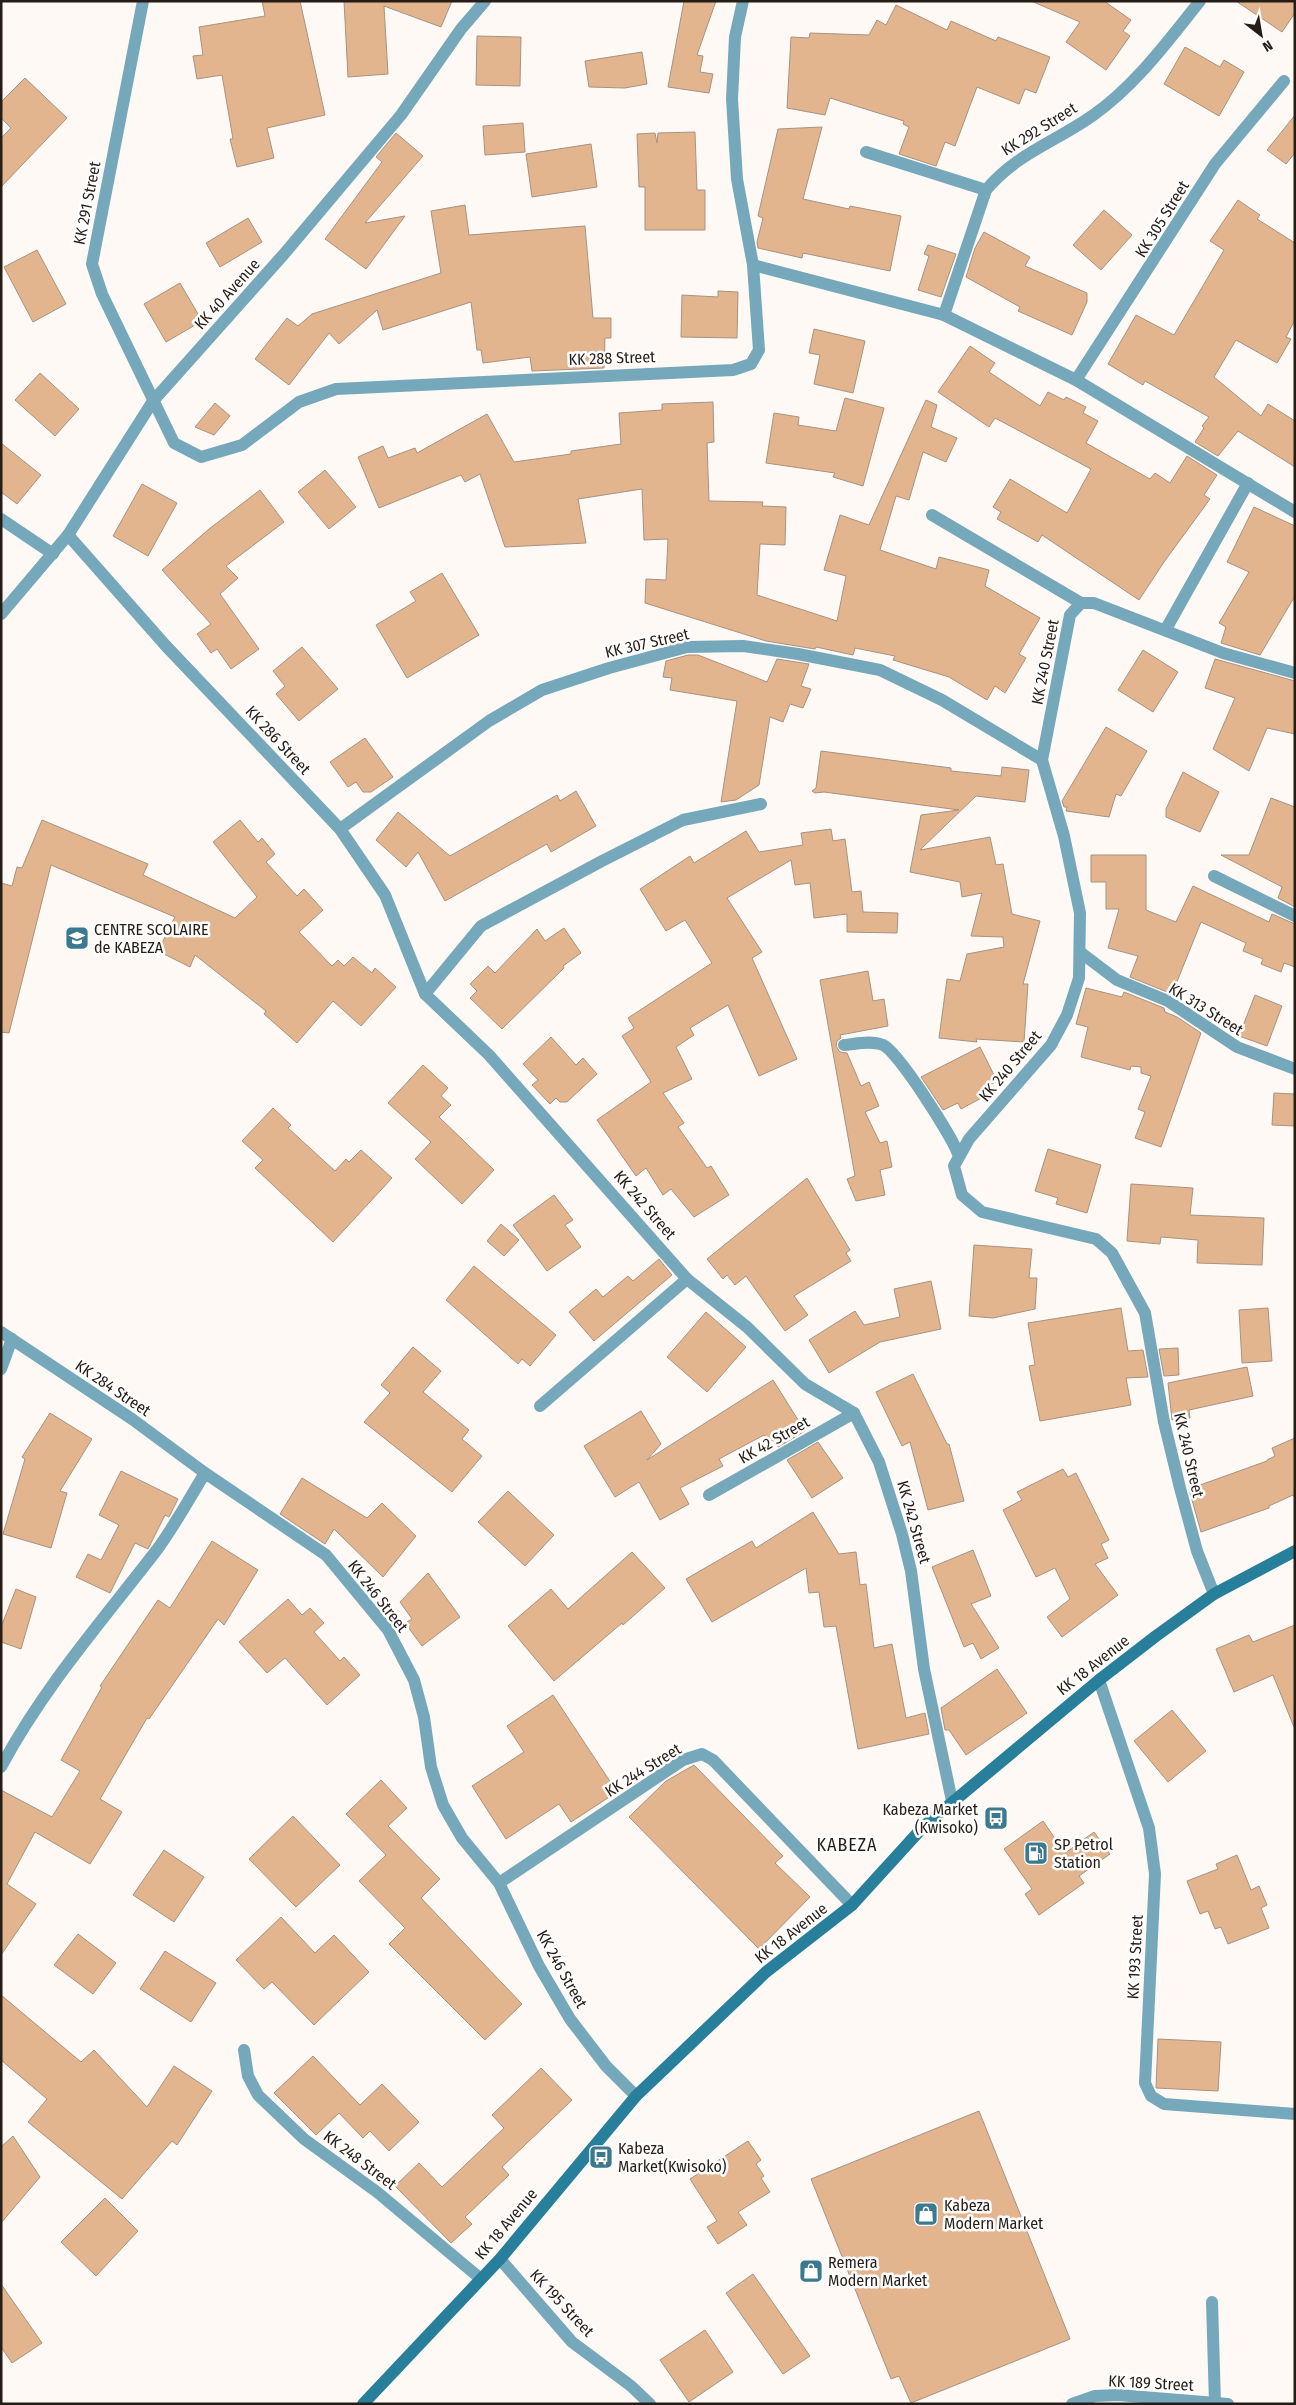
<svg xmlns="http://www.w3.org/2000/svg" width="1296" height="2405" font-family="'Fira Sans Condensed',sans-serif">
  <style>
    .building { fill: #e2b58f; stroke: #a89280 }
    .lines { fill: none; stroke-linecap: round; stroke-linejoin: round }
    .minor { stroke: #76a8bb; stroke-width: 12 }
    .secondary { stroke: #287f9b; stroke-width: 12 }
    .labels { text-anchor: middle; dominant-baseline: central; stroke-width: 5; stroke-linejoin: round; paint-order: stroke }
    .street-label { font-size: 16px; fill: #261d16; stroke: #fff }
    .poi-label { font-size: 16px; fill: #261d16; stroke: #fff; text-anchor: start }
    .neighbourhood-label { font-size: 18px; letter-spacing: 1px; fill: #261d16; stroke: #fff }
  </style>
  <rect width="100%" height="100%" fill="#fef9f5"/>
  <!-- building -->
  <g class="building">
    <path d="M262,1h38l25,114 -58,13 7,30 -37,9 -7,-28h3l-11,-64 -25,4 -4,-23 10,-1 -4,-28 66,-11z"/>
    <path d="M344,1h108l-11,26 -57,-21 4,68 -40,3z"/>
    <path d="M684,1h32l-19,54 6,1 -3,16 13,2 -4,19 -41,-6z"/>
    <path d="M1031,1h73l27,19 -8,11 7,5 -24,34 -40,-28 14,-20z"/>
    <path d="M1236,1h59v12l-13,19z"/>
    <path d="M896,5l51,25 4,-9 45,20 2,-4 52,20 -14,36 -11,-4 -6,15 -42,-17 -22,59 -10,-4 -9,24 -37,-12 10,-27 -6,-3 1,-3 -74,-23 -5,17 -38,-7 4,-71 18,1 1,-5 59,2 8,-15 9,5z"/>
    <path d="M477,36l44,1 -1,49 -44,-1z"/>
    <path d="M1185,47l35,20 4,-7 20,12 -25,44 -55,-32z"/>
    <path d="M642,52l5,32 -22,4 -36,-1 -4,-26z"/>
    <path d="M25,78l42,40 -66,69v-49l10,-10 -10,-10v-16z"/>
    <path d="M1295,115v38l-9,11 -19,-14z"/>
    <path d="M523,123l2,29 -40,3 -2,-29z"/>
    <path d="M822,127l-19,72 46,10 1,-3 51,10 -11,55 -87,-18 -1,5 -44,-10 -1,-6 6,-24 -5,-2 20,-87z"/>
    <path d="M695,132l2,58h8v40h-60v-43h-6l-2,-53 18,-1 2,10 1,-10z"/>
    <path d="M396,133l27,23 -58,67 40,-7 -39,53 -41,-30 57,-77 -6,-5z"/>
    <path d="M591,144l6,43 -65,10 -6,-43z"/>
    <path d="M1238,200l22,15 -3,4 38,24v77l-9,17 5,2 -14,24 -41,-23 -22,37 47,39 7,-12 27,17v46l-57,-36 -20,25 -23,-14 9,-14 -2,-2 7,-9 -64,-36 -2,4 -35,-21 28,-49 38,20 50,-85 -14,-9z"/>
    <path d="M465,205l4,30 116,-9 8,92h18v20h-6l-1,30 -72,3 -2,-14 -47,6 -2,-13h-4l-6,-48 -88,28 -6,-20 -38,34 -10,-11 -40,52 -34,-26 32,-41 11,8 14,-12 129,-41 -10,-62z"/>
    <path d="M1104,210l28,25 -31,35 -28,-25z"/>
    <path d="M248,218l14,24 -42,25 -14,-24z"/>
    <path d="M984,232l46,25 -5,9 62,27v9l-15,33 -54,-24 2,-4 -54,-30 9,-29z"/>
    <path d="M928,245l28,9 -15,43 -23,-7 11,-34 -5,-2z"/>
    <path d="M37,250l29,54 -33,18 -29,-55z"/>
    <path d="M180,283l22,38 -36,21 -22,-38z"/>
    <path d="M718,291l20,1 -1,46 -56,-1 1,-42 36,2z"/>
    <path d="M814,329l51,12 -12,52 -39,-9 6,-29 -11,-2z"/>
    <path d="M970,346l25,17 -6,9 51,34 8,-14 16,8 2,-3 20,10 -3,6 15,8 -12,22 64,36 5,-6 15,10 17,-27 30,19 -13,20 6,4 -46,63 -25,38 -97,-65 -4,7 -41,-23 4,-7 -8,-5 17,-28 57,34 24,-44 -96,-51 -6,9 -51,-35z"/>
    <path d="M40,373l39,36 -24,27 -40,-36z"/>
    <path d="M845,398l39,10 -21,78 -30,-9 2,-4 -69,-10 8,-50 25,4 -1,8 38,6z"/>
    <path d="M926,400l11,5 -6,22 26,11 -11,24 -23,-10 -14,48 -13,-4 -16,54 56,19 3,-12 50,13 -4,16 55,32 -21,36 7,4 -21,35 -10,-7 -8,14 -38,-23 -56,-17 2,-4 -40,-8 -2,7 -37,-8 -1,2 -49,-8 -121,-38 1,-24 20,1 2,-41 -24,1 -2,-51 -64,10 8,44 -81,4 -25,-73 -15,8 -4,-7 -82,33 -21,-51 25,-11 5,12 27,-10 2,5 70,-39 27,48 57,-8v-3l50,-7 -2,-31 43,-3v-6l51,-2 1,40 -7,1 2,58 54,1 -1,4 24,1 -1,38 -25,-1 -3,51 80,26 9,-45 -22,-6 16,-55 29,10z"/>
    <path d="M215,403l15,13 -16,19 -19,-8z"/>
    <path d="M1,443l40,32 -24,29 -16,-12z"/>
    <path d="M325,470l31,37 -27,22 -31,-37z"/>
    <path d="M142,484l35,19 -29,53 -35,-20z"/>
    <path d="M260,490l24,32 -58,44 12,12 -18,16 39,55 -28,20 -14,-20 -6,4 -14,-19 14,-10 -49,-54 47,-41z"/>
    <path d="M1254,507l41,19v70l-35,59 -39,-12 5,-16 -7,-4 30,-51 -22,-10z"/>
    <path d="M442,573l37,62 -72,43 -31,-53 40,-24 -6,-9z"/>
    <path d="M302,647l36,42 -39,32 -23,-27 9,-8 -12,-15z"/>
    <path d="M1143,650l35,22 -25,40 -35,-22z"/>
    <path d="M688,655h10l69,27 10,-23 32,5 -8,22 10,3 -8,19 -13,-4 -7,18 -13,-5 -11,68 -23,15 -15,2 16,-101 -67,-11 2,-12 -9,-1 3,-16z"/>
    <path d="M1215,659l80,22v53l-28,-6 -18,43 -36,-22 22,-51 -30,-10z"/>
    <path d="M1106,727l41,24 -26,45 -5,-2 -7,23 -43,-6 1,-4h-3l-2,-6z"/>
    <path d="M365,738l28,39 -22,15h-8l-7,-10 -8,5 -18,-25z"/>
    <path d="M821,751l130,17v3l50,5 1,-9 27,3 -4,32 -49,-6 -56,54 70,-13 6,28 7,-1 9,50 28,7 -17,63h5l-4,58 -48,-3 1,3 -38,-4 8,-59 13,2 7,-27 37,-7 -1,-10 -32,-1 11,-43 -20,4 -2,-15 -50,-10 11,-57 38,-5 -135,-18 -9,1 -3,-2 4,-3z"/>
    <path d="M1183,772l36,20 -19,40 -34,-15v-8z"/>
    <path d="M576,791l20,35 -45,26 -4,-8 -102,57 -27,-49 -12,15 -30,-27 22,-28 52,44 107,-61 3,6z"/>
    <path d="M1271,798l24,9v100l-17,-9 4,-11 -61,-32h28z"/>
    <path d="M42,820l106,44 -5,11 92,43 22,-21 -44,-55 27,-22 18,22 4,-4 13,16 -9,8 31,34 7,-7 19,21 -24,22 33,34 6,-6 6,6 9,-9 19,16 3,-5 21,19 -35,39 -28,-25 -36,42 -33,-29 2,-3 -71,-56 -5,12 -32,-16 17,-34 -124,-52 -42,168 -8,-1v-149l11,3 5,-19 5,1z"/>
    <path d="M831,829l2,12 12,-2 7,53 9,-1 2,21 35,1 -1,20 -50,-1v-18l-33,4 -4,-35 -15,2 -4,-25 -64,38 35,54 -10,6 45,101 -38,17 -31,-71 -38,23 4,7 -18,12 16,32 -29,14 21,30 -6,4 29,41 4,-2 18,29 -35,22 -23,-28 -8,6 -17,-27 -10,8 -39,-56 54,-38 -29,-46 12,-8 -6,-10 84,-55 -27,-43 -19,11 -26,-42 50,-33 4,7 52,-32 13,21 44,-7 -2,-12z"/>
    <path d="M1091,855h55v55l30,12 17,-36 76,36 3,-8 23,10v43l-11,-4 -3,9 -20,-8 2,-5 -20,-8 3,-8 -45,-21 -29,72 -42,-17 8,-21 -30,-8 11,-39h-13v-27h-15z"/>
    <path d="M564,928l17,25 -18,13 1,2 -62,61 -32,-31 7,-7 -7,-7 18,-18 7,7 42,-44 8,12z"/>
    <path d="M868,971l5,30 11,-2 4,27 -48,9 1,3 -4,3 -1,5 4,6 7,1 14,33 8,-4 10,24 -14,6 15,31 7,-2 5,26 -12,3 5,25 -29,6 -9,-22 8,-3 -35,-196z"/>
    <path d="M1086,988l36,9 2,-5 40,16 1,4 12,5 24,16 -40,114 -26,-9 10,-26 -7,-3 13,-33 -10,-3v-6l-10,-1 -1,4 -49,-13 7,-30 -12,-3z"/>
    <path d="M1255,995l27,11 -15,40 -28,-10z"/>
    <path d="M551,1037l25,28 7,-7 14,16 -30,28h-7l-4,-4 -6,6 -18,-19 6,-5 -15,-16z"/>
    <path d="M980,1047l17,34 -13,7 3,7 -26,14 -3,-6 -15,7 -22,-33z"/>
    <path d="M423,1065l25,23 -7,8 10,9 -12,12 55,53 -32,34 -47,-45 16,-17 -43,-39z"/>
    <path d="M1274,1093l21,1v32l-23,-1z"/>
    <path d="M273,1108l18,17 -3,3 47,43 11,-12 3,3 12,-12 31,28 -59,64 -78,-74 8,-8 -21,-19z"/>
    <path d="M1048,1149l53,16 -14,48 -31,-9 2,-6 -23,-7z"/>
    <path d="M807,1178l43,72 -4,3 5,8 -57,35 14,19 -23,16 -39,-55 -11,9 -8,-10 -4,4 -16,-20z"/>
    <path d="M1131,1184l62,4 -3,27 74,3 -2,47 -65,-2 1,-23 -37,-3 -1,7 -33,-3z"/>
    <path d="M554,1195l19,25 -8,5 16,22 -34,24 -34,-46z"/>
    <path d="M501,1224l18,16 -15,16 -17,-15z"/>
    <path d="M974,1245l58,4 -3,29h8l-2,31 -42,9 -24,-2z"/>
    <path d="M659,1259l13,16 -78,66 -25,-29 27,-23 7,8 25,-21 5,5z"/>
    <path d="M474,1266l82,69 -26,31 -8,-7 -4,5 -72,-64z"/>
    <path d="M931,1281l10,48 -61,13 -51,31 -20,-33 46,-29 9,14 36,-8 -6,-28z"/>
    <path d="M1121,1308l7,43 15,-1 5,27 -22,1 5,27 -91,16 -11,-55 6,-1 -7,-42z"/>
    <path d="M1268,1308l4,53 -30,2 -3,-53z"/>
    <path d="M706,1312l40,35 -39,45 -40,-35z"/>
    <path d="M413,1347l28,24 -18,21 46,38 -7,9 20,17 -30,36 -88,-70 26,-29 -9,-8z"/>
    <path d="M1178,1348l1,27 -15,1 -5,-27z"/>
    <path d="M1247,1367l6,29 -64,14 1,8 -18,2 -4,-37z"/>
    <path d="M913,1374l34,70h2l15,57 -36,9 -18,-68 -8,4 -26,-54z"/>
    <path d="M773,1380l32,51 -27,16 -5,-7 -4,2 -5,-7 -45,24 4,7 -43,22 9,16 -29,16 -21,-38 -24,15 -31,-51 57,-35 20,33 -14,16z"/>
    <path d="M50,1413l42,26 -32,52 7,2 -16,55 -48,-14 22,-75 -3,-2z"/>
    <path d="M1295,1438v60l-2,-3 -24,11v2l-68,24 -12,-43 78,-28v-1l8,-4 -3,-8z"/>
    <path d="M818,1442l25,36 -31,20 -25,-38z"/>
    <path d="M1063,1469l5,8 8,-4 33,67 -8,4 7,14 -13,6 23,31 -56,42 -15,-20 23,-18 -15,-31 -19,9 -33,-67 19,-10 -5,-8z"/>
    <path d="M121,1471l57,28 -9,18 -4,-2 -17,34 -13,-6 -25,50 -34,-16 12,-23 13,6 18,-35 -20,-10z"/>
    <path d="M302,1478l65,40 15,-15 34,33 -33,41 -49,-48 -9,15 -45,-30z"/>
    <path d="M508,1491l46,44 -29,31 -47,-44z"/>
    <path d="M813,1512l26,42 17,-2 4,33 6,-1 8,64 18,-4 14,74 19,-5 4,21 -71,15 -22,-123 -12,1 -5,-35 -10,1 -3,-25 -94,54 -26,-43 66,-38 4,7z"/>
    <path d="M212,1541l46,29 -34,55 -6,-6 -69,100 -2,-1 -47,81 22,13 -32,52 -55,-32 -28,52 29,20 -35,51v-165l51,27 28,-46 -19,-11 41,-73 -2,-1 58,-86 12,8z"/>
    <path d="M973,1550l18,46 -20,8 28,44 -18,11 -8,-16 -9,4 -32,-80z"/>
    <path d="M632,1552l33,36 -42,37 -1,-2 -68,58 -46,-55 43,-37 17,20z"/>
    <path d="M428,1573l32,44 -38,29 -17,-23 7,-4 -12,-17z"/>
    <path d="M16,1589l20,8 -15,52 -20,-7v-15z"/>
    <path d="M288,1599l14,16 8,-7 14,15 -10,9 26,29 4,-4 16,18 -33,30 -42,-47 -18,15 -28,-31z"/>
    <path d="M1295,1625v102h-1l-21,-52 -39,17 -18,-43 33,-14 4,7z"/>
    <path d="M997,1669l30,44 -61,42 -17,-25h-4l-4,-22z"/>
    <path d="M553,1695l64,97 -46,30 -12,-18 -53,35 -34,-53 52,-34 -17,-26z"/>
    <path d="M1172,1710l34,41 -38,31 -34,-41z"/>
    <path d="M694,1765l89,91 -8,7 35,34 -51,52 -130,-132 37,-36z"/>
    <path d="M381,1780l26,28 -19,18 52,53 -19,19 101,106 -37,36 -96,-96 16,-16 -46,-47 27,-26 -40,-41z"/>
    <path d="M293,1816l47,49 -44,42 -47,-48z"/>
    <path d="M1043,1821l22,32 29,-21 16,22 -31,22 5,7 -45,32 -14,-21 7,-5 -28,-40z"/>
    <path d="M164,1850l40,27 -30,45 -41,-27z"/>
    <path d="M1237,1855l14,35 8,-4 8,19 -6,3 8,20 -41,16 -7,-17 -6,2 -7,-18 -8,3 -13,-33 31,-12 -2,-5z"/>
    <path d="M281,1917l34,36 19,-18 35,37 -55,53 -42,-43 -8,7 -28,-29z"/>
    <path d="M78,1934l38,29 -23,31 -39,-29z"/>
    <path d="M165,1951l51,32 -25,39 -51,-33z"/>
    <path d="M1,1995l80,67 13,-12 53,57 27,-41 38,25 -35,54 -5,-4 -50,58 -94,-77 19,-23 -46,-39z"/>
    <path d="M1158,2039l63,3 -3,49 -62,-3z"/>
    <path d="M313,2056l47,49 22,-21 37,38 -30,29 -19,-20 -7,7 -24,-25 -23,22 -42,-42z"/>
    <path d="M541,2068l31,32 -70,67 7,8 -44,42 7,7 -21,19 -56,-57 24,-23 23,24 62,-59 -12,-13z"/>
    <path d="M979,2111l91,228 -159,64 -12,-27 -8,3 -80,-200z"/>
    <path d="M13,2136l27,41 -39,46v-76z"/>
    <path d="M748,2141l13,19 -5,4 8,12 -3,2 9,14 -32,20 9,13 -29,19 -11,-17 10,-6 -27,-42z"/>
    <path d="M105,2198l33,33 -42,45 -35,-34z"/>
    <path d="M753,2274l57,82 -27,18 -57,-81z"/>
    <path d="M1,2284l41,59 -30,20 -11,-16z"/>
    <path d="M705,2330l28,42 -44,30 -29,-42z"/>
  </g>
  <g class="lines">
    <!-- minor -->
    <g class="minor">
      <path d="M143,1l-51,263 10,30 72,149 27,14 41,-12 57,-43 37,-13 397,-19 18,-6 8,-14 -6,-85 -16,-86 -5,-80 3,-62 8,-36"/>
      <path d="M866,152l120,38"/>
      <path d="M753,265l191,50 132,65 219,132"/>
      <path d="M944,315l42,-125c30,-36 69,-48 106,-74 43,-30 75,-74 108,-115"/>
      <path d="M1076,380l139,-216 69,-83"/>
      <path d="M932,515l149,88"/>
      <path d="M1,519l52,35"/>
      <path d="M68,535l98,111 174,183 45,66 40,99"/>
      <path d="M1,614l67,-79 85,-134 131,-147 117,-139 60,-86 24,-28"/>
      <path d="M1166,629l82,-146"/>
      <path d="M761,804l-78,16 -81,41 -121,65 -56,68 64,61 198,224 60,48 58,57 49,29 25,49 23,72 9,37 13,98 28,132"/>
      <path d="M340,829l149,-108 53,-31 67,-22 78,-21 56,-1 55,8 82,16 62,30 100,60"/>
      <path d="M1214,876l81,40"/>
      <path d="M1080,952l37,28 51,21 69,46 58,22"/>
      <path d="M844,1045c12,-1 27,-5 39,0 14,5 70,93 75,109"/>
      <path d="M1,1332l131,87 73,54 121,82 62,75 26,50 10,37 7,50 12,38 19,33 37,45 40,83 31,53 36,47 30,30"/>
      <path d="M1,1369l11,-30"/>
      <path d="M540,1406l147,-127"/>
      <path d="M709,1495l145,-82"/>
      <path d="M1214,1594l-17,-43 -17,-63 -16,-66 -19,-109 -33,-60 -16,-14 -114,-27 -20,-17 -8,-29 15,-27 82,-94 16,-30 12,-37 1,-65 -16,-77 -22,-76 28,-145 11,-12h13l129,50 72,20"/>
      <path d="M1099,1680l50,148 6,46 -10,209 6,13 13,8 131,10"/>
      <path d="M1,1767c42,-79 101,-146 155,-216 18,-24 33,-52 49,-78"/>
      <path d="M499,1883l184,-123 19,-6 11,6 139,145"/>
      <path d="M244,2050l4,26 10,19 46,44 73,53 104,87"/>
      <path d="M500,2259l72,83 59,44 19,18"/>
      <path d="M1212,2302l3,102"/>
      <path d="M1072,2404l23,-8 23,-1 110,9"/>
    </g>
    <!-- secondary -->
    <path class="secondary" d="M363,2404l137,-145 136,-163 130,-124 86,-67 72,-79 175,-146 57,-44 58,-42 81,-43"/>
  </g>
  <!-- icons -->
  <defs>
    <g id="school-square" transform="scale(1.25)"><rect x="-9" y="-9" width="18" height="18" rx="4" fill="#3b798f" stroke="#fff"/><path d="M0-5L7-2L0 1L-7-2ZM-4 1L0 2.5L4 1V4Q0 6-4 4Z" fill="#fff"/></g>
    <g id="bus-square" transform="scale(1.25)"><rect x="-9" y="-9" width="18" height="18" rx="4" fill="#3b798f" stroke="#fff"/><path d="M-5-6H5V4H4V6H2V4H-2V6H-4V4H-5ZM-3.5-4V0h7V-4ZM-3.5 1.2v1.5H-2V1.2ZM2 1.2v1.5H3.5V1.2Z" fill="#fff"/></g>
    <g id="fuel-square" transform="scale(1.25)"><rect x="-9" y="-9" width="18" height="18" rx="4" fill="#3b798f" stroke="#fff"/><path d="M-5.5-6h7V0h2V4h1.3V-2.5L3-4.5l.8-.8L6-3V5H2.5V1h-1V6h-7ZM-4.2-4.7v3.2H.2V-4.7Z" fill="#fff"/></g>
    <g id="shop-square" transform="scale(1.25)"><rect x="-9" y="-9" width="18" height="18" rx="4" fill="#3b798f" stroke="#fff"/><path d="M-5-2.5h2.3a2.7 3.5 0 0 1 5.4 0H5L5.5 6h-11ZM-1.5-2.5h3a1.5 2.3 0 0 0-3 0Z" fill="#fff"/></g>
  </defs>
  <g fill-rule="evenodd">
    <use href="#school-square" x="77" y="938"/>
    <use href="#bus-square" x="996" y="1818"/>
    <use href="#fuel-square" x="1036" y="1853"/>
    <use href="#bus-square" x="601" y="2157"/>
    <use href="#shop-square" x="926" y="2214"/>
    <use href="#shop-square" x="811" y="2271"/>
  </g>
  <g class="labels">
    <!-- street labels -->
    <g class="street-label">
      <text transform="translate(1039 129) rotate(-32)">KK 292 Street</text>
      <text transform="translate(87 203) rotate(-79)">KK 291 Street</text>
      <text transform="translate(1162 219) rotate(-58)">KK 305 Street</text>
      <text transform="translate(227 294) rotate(-48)">KK 40 Avenue</text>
      <text transform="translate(612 358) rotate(-2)">KK 288 Street</text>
      <text transform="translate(647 643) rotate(-13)">KK 307 Street</text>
      <text transform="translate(1045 662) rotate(-79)">KK 240 Street</text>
      <text transform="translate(278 740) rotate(47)">KK 286 Street</text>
      <text transform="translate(1206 1009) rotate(32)">KK 313 Street</text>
      <text transform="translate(1010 1066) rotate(-50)">KK 240 Street</text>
      <text transform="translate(645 1205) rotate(49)">KK 242 Street</text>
      <text transform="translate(113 1388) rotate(34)">KK 284 Street</text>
      <text transform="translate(774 1440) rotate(-30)">KK 42 Street</text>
      <text transform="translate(1189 1455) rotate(77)">KK 240 Street</text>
      <text transform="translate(914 1522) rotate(74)">KK 242 Street</text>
      <text transform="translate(378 1596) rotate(52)">KK 246 Street</text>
      <text transform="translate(1093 1665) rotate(-38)">KK 18 Avenue</text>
      <text transform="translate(643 1770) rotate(-32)">KK 244 Street</text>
      <text transform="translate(791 1933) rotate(-38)">KK 18 Avenue</text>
      <text transform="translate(1135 1957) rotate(-87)">KK 193 Street</text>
      <text transform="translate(562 1969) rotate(61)">KK 246 Street</text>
      <text transform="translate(360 2160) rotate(37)">KK 248 Street</text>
      <text transform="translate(506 2224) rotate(-50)">KK 18 Avenue</text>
      <text transform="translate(562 2303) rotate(47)">KK 195 Street</text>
      <text transform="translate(1151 2383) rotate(3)">KK 189 Street</text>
    </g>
    <!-- poi labels -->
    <g class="poi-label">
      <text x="94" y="929">CENTRE SCOLAIRE<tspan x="94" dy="18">de KABEZA</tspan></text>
      <text x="978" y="1809" text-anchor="end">Kabeza Market<tspan x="978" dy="18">(Kwisoko)</tspan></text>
      <text x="1054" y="1844">SP Petrol<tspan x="1054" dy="18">Station</tspan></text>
      <text x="618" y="2148">Kabeza<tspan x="618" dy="18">Market(Kwisoko)</tspan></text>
      <text x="944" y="2205">Kabeza<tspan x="944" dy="18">Modern Market</tspan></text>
      <text x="828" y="2262">Remera<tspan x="828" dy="18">Modern Market</tspan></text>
    </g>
    <!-- neighbourhood labels -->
    <g class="neighbourhood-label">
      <text x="847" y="1845">KABEZA</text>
    </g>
  </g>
  <!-- border -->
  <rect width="1296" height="2405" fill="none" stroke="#261d16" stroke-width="5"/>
  <!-- north arrow -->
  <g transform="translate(1261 35) rotate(149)" stroke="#ffffff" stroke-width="4" paint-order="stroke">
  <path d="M0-4L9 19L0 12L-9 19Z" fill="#261d16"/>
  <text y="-8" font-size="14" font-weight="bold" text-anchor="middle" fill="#261d16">N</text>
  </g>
</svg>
